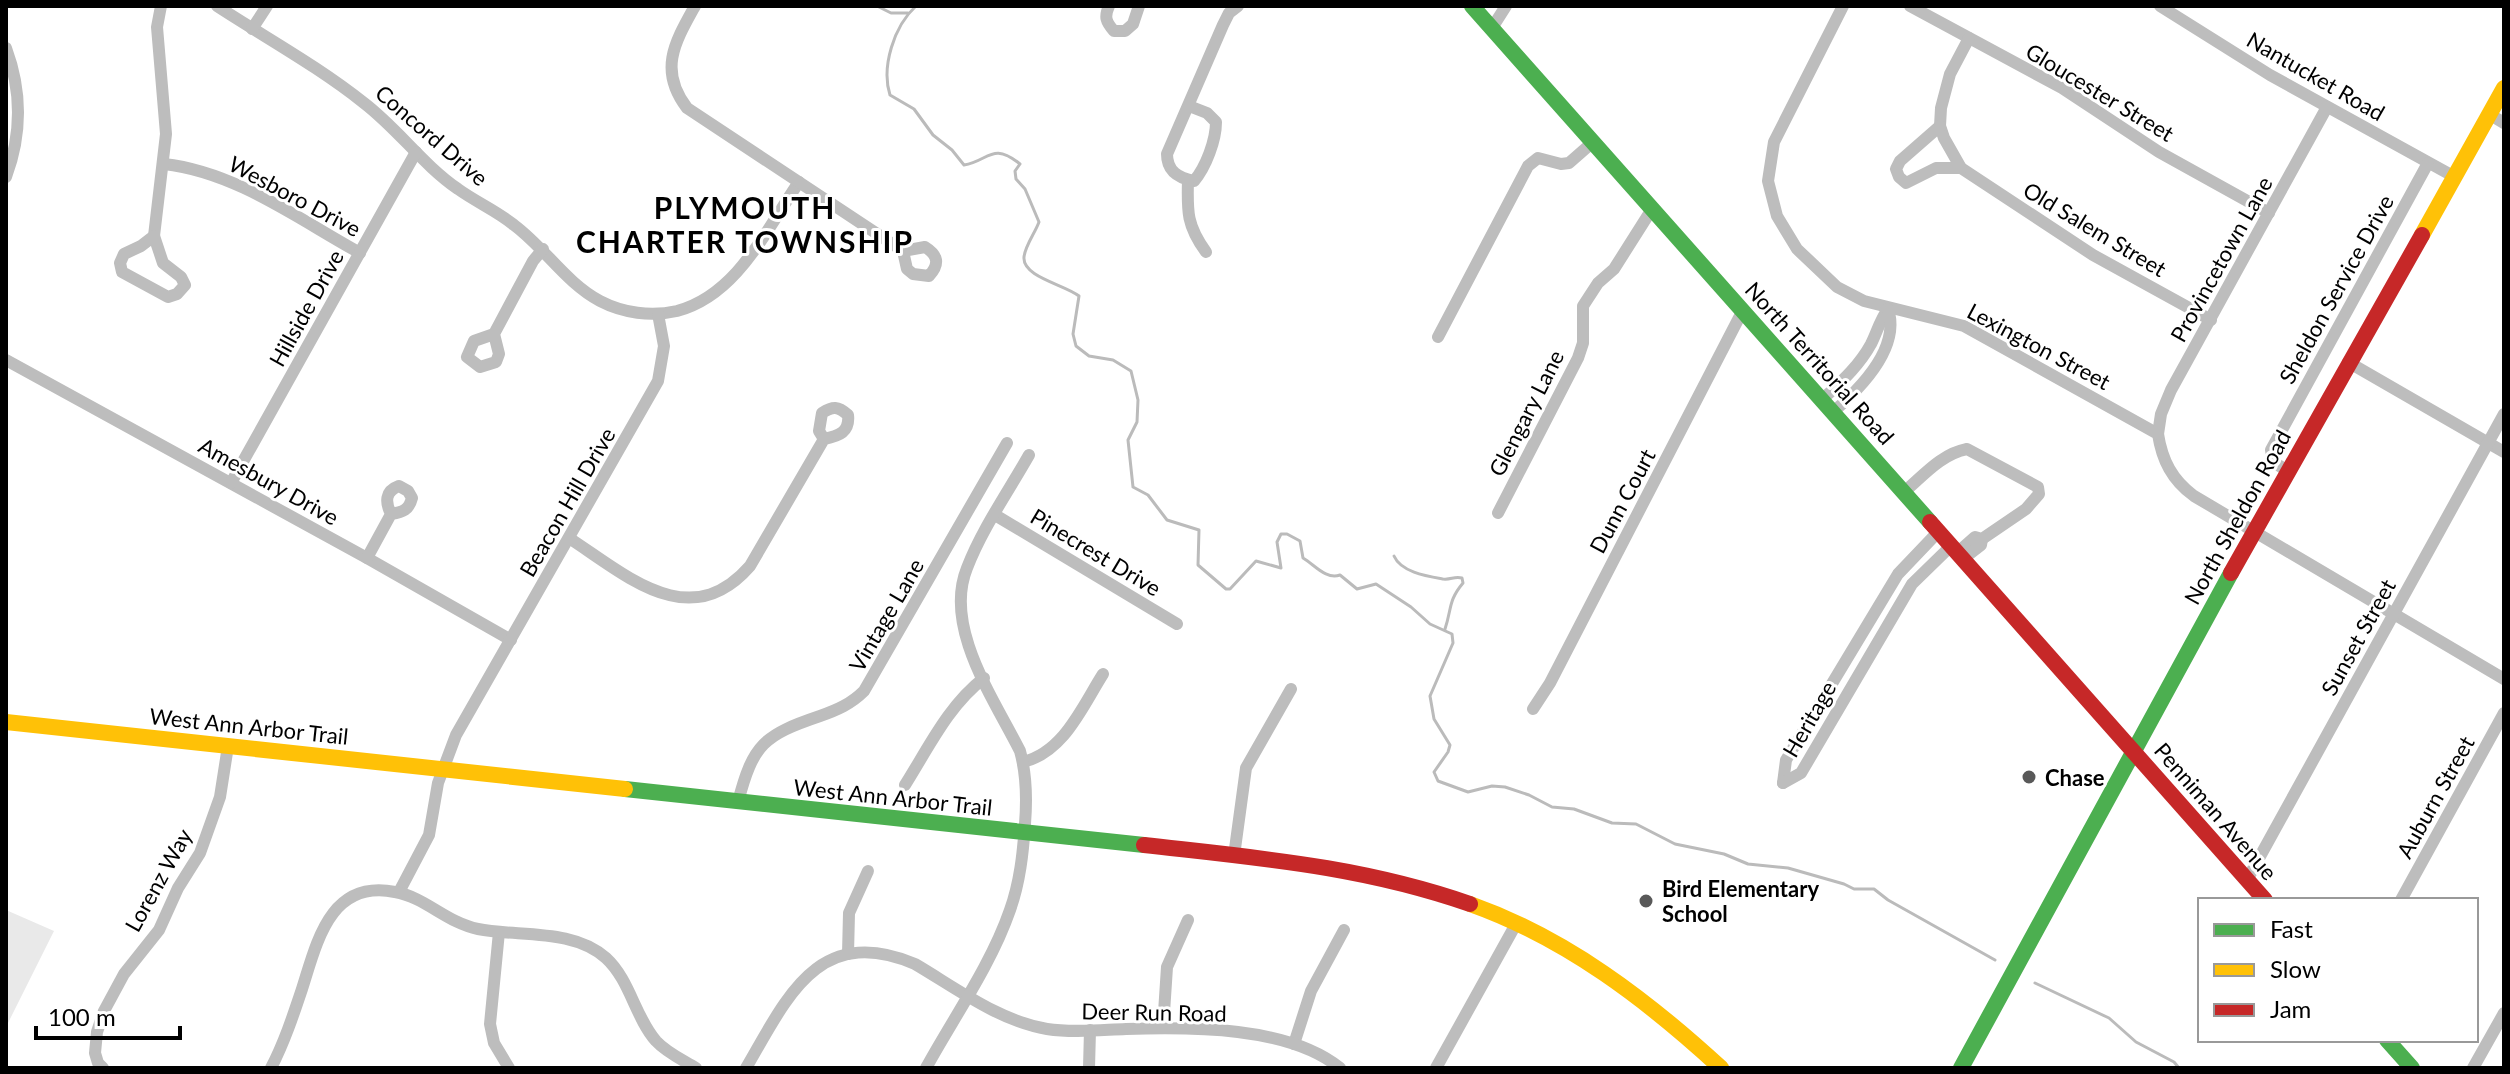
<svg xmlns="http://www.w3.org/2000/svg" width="2510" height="1074" font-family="Lato,sans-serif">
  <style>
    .green { fill: #e9e9e9 }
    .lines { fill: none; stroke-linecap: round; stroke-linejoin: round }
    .stream { stroke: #bbb; stroke-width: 3 }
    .street { stroke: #bdbdbd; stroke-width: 12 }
    .fast { stroke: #4caf50; stroke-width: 16 }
    .slow { stroke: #ffc107; stroke-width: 16 }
    .jam { stroke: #c62828; stroke-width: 16 }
    .poi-dot { fill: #595959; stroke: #fff; stroke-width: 3 }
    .labels { text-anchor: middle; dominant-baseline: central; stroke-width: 6; stroke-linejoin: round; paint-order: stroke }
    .street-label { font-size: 22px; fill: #000; stroke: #fff }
    .poi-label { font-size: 22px; font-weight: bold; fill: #000; stroke: #fff; text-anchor: start }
    .district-label { font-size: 30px; font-weight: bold; letter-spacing: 2px; fill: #000; stroke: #fff }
  </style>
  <rect width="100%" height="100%" fill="#fff"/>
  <!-- green -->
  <path class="green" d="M6,910l48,21 -48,96z"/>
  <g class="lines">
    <!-- stream -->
    <g class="stream">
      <path d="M877,6l14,7h17"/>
      <path d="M916,6c-22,20 -35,61 -26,89l24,14 19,26 19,15 12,15c25,-4 28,-24 56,-1l-5,7 1,8 9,10 14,33c-4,11 -14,24 -15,35 -2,20 42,28 55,39l-6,38 3,12 13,10 24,4 18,11 7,29 -1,22 -9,18 5,47 15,8 19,25 32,10 -1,35 28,24h4l26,-28 25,7 -4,-26 4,-8h6l13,7 3,17c12,7 23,22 37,17l17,14 19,-5 35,23 19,17 22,10 1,9 -23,53 4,23 16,26 -2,7 -14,20 4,9 30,11 24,-6 13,1 24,8 23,12 22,2 38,14 24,1 39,20 49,10 24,10 40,4 56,16 10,5h20l14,11 107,60"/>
      <path d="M1394,556c7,16 32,20 49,23 8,1 11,-3 19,-1l1,5c-15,18 -11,25 -18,46"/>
      <path d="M2035,983l74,35 27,24 38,20 5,6"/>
    </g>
    <!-- street -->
    <g class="street">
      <path d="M217,6c49,32 102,61 147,97 34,26 59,62 94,86 18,13 39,22 56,36 31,23 52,58 86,76 23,12 51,16 77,10 60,-16 89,-81 122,-129"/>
      <path d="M695,6c-20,36 -37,64 -8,102l216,143 4,18 6,5 16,2c11,-12 9,-21 -4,-29l-22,4"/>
      <path d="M1109,6c-5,11 -3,16 5,25h11l8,-7 6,-18"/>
      <path d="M1843,6l-69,136 -6,39 9,35 20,33 40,38 27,14 100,25 194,108c4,26 14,46 36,62l310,183"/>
      <path d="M1910,6l152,82 97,64 110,61"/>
      <path d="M2160,6l110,69 183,101"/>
      <path d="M1492,28l14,-22"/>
      <path d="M252,29l15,-23"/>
      <path d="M1969,38l-19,36 -9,34 -1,18 4,12 17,30 132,87 118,65"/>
      <path d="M6,48c16,43 16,86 0,129"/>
      <path d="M1189,106l18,7 9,9c0,18 -10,45 -22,59 -16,-3 -27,-10 -27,-27l56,-129 6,-12 9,-7"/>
      <path d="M2489,114l15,9"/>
      <path d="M1940,126l-40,35 -4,8 3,8 7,6 30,-15h25"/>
      <path d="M164,164c72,8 134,55 196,89"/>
      <path d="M1188,180c-1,32 -1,46 18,72"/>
      <path d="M154,236l12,-102 -9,-107 4,-21"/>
      <path d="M154,236l9,27 18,14 4,8 -8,9 -9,3 -46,-25 -2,-9 4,-9 17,-8z"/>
      <path d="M494,334l-20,7 -7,16 13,10 16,-5 3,-8 -5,-20 39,-73 10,-12"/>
      <path d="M1438,337l90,-171 10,-8 23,6 8,-1 24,-21"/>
      <path d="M6,360l361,198 144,82"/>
      <path d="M2348,362l156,90"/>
      <path d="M1823,399c18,-17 36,-33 48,-55 6,-12 9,-24 17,-35"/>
      <path d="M1833,412c28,-24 68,-64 55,-103"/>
      <path d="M2158,434l3,-20 10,-24 156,-283"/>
      <path d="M2288,471l-15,-9 -2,-12 157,-287"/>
      <path d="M231,483l185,-331"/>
      <path d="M1904,492c19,-16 37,-38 63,-43l71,38 1,7 -13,15 -44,30 -7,-2 -17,15"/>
      <path d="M1498,513l80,-155 5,-15v-37l15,-23 16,-14 38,-60"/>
      <path d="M995,515l182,109"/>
      <path d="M569,538c57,37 121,97 181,28l74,-127c15,-3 26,-7 24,-24 -10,-9 -15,-9 -26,-2l-3,18 5,8"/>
      <path d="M367,558l24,-44c12,-2 18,-4 21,-16l-4,-7 -9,-5c-14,5 -14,16 -8,28"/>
      <path d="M1963,559l18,-14 1,-6"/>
      <path d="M1533,709l17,-26 193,-373"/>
      <path d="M1023,762c41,-10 59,-55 80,-88"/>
      <path d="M1783,783l3,-23 112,-186 41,-43"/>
      <path d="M1783,783l18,-10 111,-189 40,-39"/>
      <path d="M905,785c24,-38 43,-79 79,-107"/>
      <path d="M738,802c15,-58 26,-67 82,-86 17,-6 31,-12 44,-25l143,-248"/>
      <path d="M1234,856l12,-88 45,-79"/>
      <path d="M2247,880l257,-466"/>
      <path d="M399,892l30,-57 9,-52 18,-48 202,-354 6,-35 -6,-32"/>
      <path d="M2401,900l103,-187"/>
      <path d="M499,932l-9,92 4,19 15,25"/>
      <path d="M848,954l1,-41 19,-42"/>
      <path d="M1163,1028l4,-61 21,-47"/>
      <path d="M1294,1044l17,-53 33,-61"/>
      <path d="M103,1068l-5,-5 -3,-10 2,-21 7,-21 20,-37 35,-44 19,-42 22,-35 20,-56 8,-51"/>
      <path d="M271,1068c13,-25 22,-52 31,-79 15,-47 28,-110 93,-97 30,5 52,31 83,37 40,8 95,-1 128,29 24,22 29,59 50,83 11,12 27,19 40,27"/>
      <path d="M746,1068c41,-70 72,-145 169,-104 41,24 84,57 132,65 26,4 53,1 79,0 65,-2 162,-3 214,39"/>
      <path d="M926,1068c28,-51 65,-103 84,-158 10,-28 13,-57 15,-86 2,-25 2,-48 -5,-73 -26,-52 -77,-124 -53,-183 15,-39 41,-76 62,-113"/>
      <path d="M1089,1068l1,-38"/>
      <path d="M1436,1068l80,-144"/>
      <path d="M2473,1068l31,-55"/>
    </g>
    <!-- fast -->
    <g class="fast">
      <path d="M1472,6l458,516"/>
      <path d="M625,789l519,56"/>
      <path d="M2387,1040l25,28"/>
      <path d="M1961,1068l270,-495"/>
    </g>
    <!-- slow -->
    <g class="slow">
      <path d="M2422,235l82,-147"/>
      <path d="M6,722l619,67"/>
      <path d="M1470,904c96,34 177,96 251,164"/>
    </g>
    <!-- jam -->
    <g class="jam">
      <path d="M1930,522l335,378"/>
      <path d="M2231,573l191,-338"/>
      <path d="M1144,845c114,13 217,21 326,59"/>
    </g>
  </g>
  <!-- markers -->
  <g class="poi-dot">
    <circle cx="2029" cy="777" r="8"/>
    <circle cx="1646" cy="901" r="8"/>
  </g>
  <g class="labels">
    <!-- street labels -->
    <g class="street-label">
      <text transform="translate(2316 76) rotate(30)">Nantucket Road</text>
      <text transform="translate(2100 92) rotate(31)">Gloucester Street</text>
      <text transform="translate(432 135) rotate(41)">Concord Drive</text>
      <text transform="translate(295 196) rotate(28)">Wesboro Drive</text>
      <text transform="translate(2095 229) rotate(31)">Old Salem Street</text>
      <text transform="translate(2221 259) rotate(-61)">Provincetown Lane</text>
      <text transform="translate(2336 289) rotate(-61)">Sheldon Service Drive</text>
      <text transform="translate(306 308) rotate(-61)">Hillside Drive</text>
      <text transform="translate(2039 346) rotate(28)">Lexington Street</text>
      <text transform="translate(1820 363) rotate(48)">North Territorial Road</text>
      <text transform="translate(1526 413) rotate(-63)">Glengary Lane</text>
      <text transform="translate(269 481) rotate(29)">Amesbury Drive</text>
      <text transform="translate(1622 501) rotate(-62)">Dunn Court</text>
      <text transform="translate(567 502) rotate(-60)">Beacon Hill Drive</text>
      <text transform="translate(2237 517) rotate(-61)">North Sheldon Road</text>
      <text transform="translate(1096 552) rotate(31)">Pinecrest Drive</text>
      <text transform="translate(886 615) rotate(-60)">Vintage Lane</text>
      <text transform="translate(2358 637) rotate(-61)">Sunset Street</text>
      <text transform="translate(1809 719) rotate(-60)">Heritage</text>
      <text transform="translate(249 726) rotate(6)">West Ann Arbor Trail</text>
      <text transform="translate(893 797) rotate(6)">West Ann Arbor Trail</text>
      <text transform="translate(2435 797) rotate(-61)">Auburn Street</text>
      <text transform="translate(2216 811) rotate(49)">Penniman Avenue</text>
      <text transform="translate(158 880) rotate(-61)">Lorenz Way</text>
      <text transform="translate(1154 1012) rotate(1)">Deer Run Road</text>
    </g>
    <!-- poi labels -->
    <g class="poi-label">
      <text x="2045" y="777">Chase</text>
      <text x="1662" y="888">Bird Elementary<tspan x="1662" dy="25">School</tspan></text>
    </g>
    <!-- district labels -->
    <g class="district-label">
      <text x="745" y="207">PLYMOUTH<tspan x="745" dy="34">CHARTER TOWNSHIP</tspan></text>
    </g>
  </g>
  <!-- border -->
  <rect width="2510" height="1074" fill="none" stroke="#000000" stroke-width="16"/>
  <!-- legend -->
  <rect x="2198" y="898" width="280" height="144" fill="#ffffff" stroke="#999999" stroke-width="2"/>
  <rect x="2214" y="924" width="40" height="12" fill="#4caf50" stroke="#999999" stroke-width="2"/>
  <text x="2270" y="938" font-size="24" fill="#000000">Fast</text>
  <rect x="2214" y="964" width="40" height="12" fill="#ffc107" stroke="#999999" stroke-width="2"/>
  <text x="2270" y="978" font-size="24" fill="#000000">Slow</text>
  <rect x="2214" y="1004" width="40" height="12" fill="#c62828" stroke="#999999" stroke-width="2"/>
  <text x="2270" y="1018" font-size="24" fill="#000000">Jam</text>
  <!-- scale -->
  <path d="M36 1026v12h144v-12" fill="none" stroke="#000000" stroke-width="4"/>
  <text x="48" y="1026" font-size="24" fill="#000000" stroke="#ffffff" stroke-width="6" paint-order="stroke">100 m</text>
</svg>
